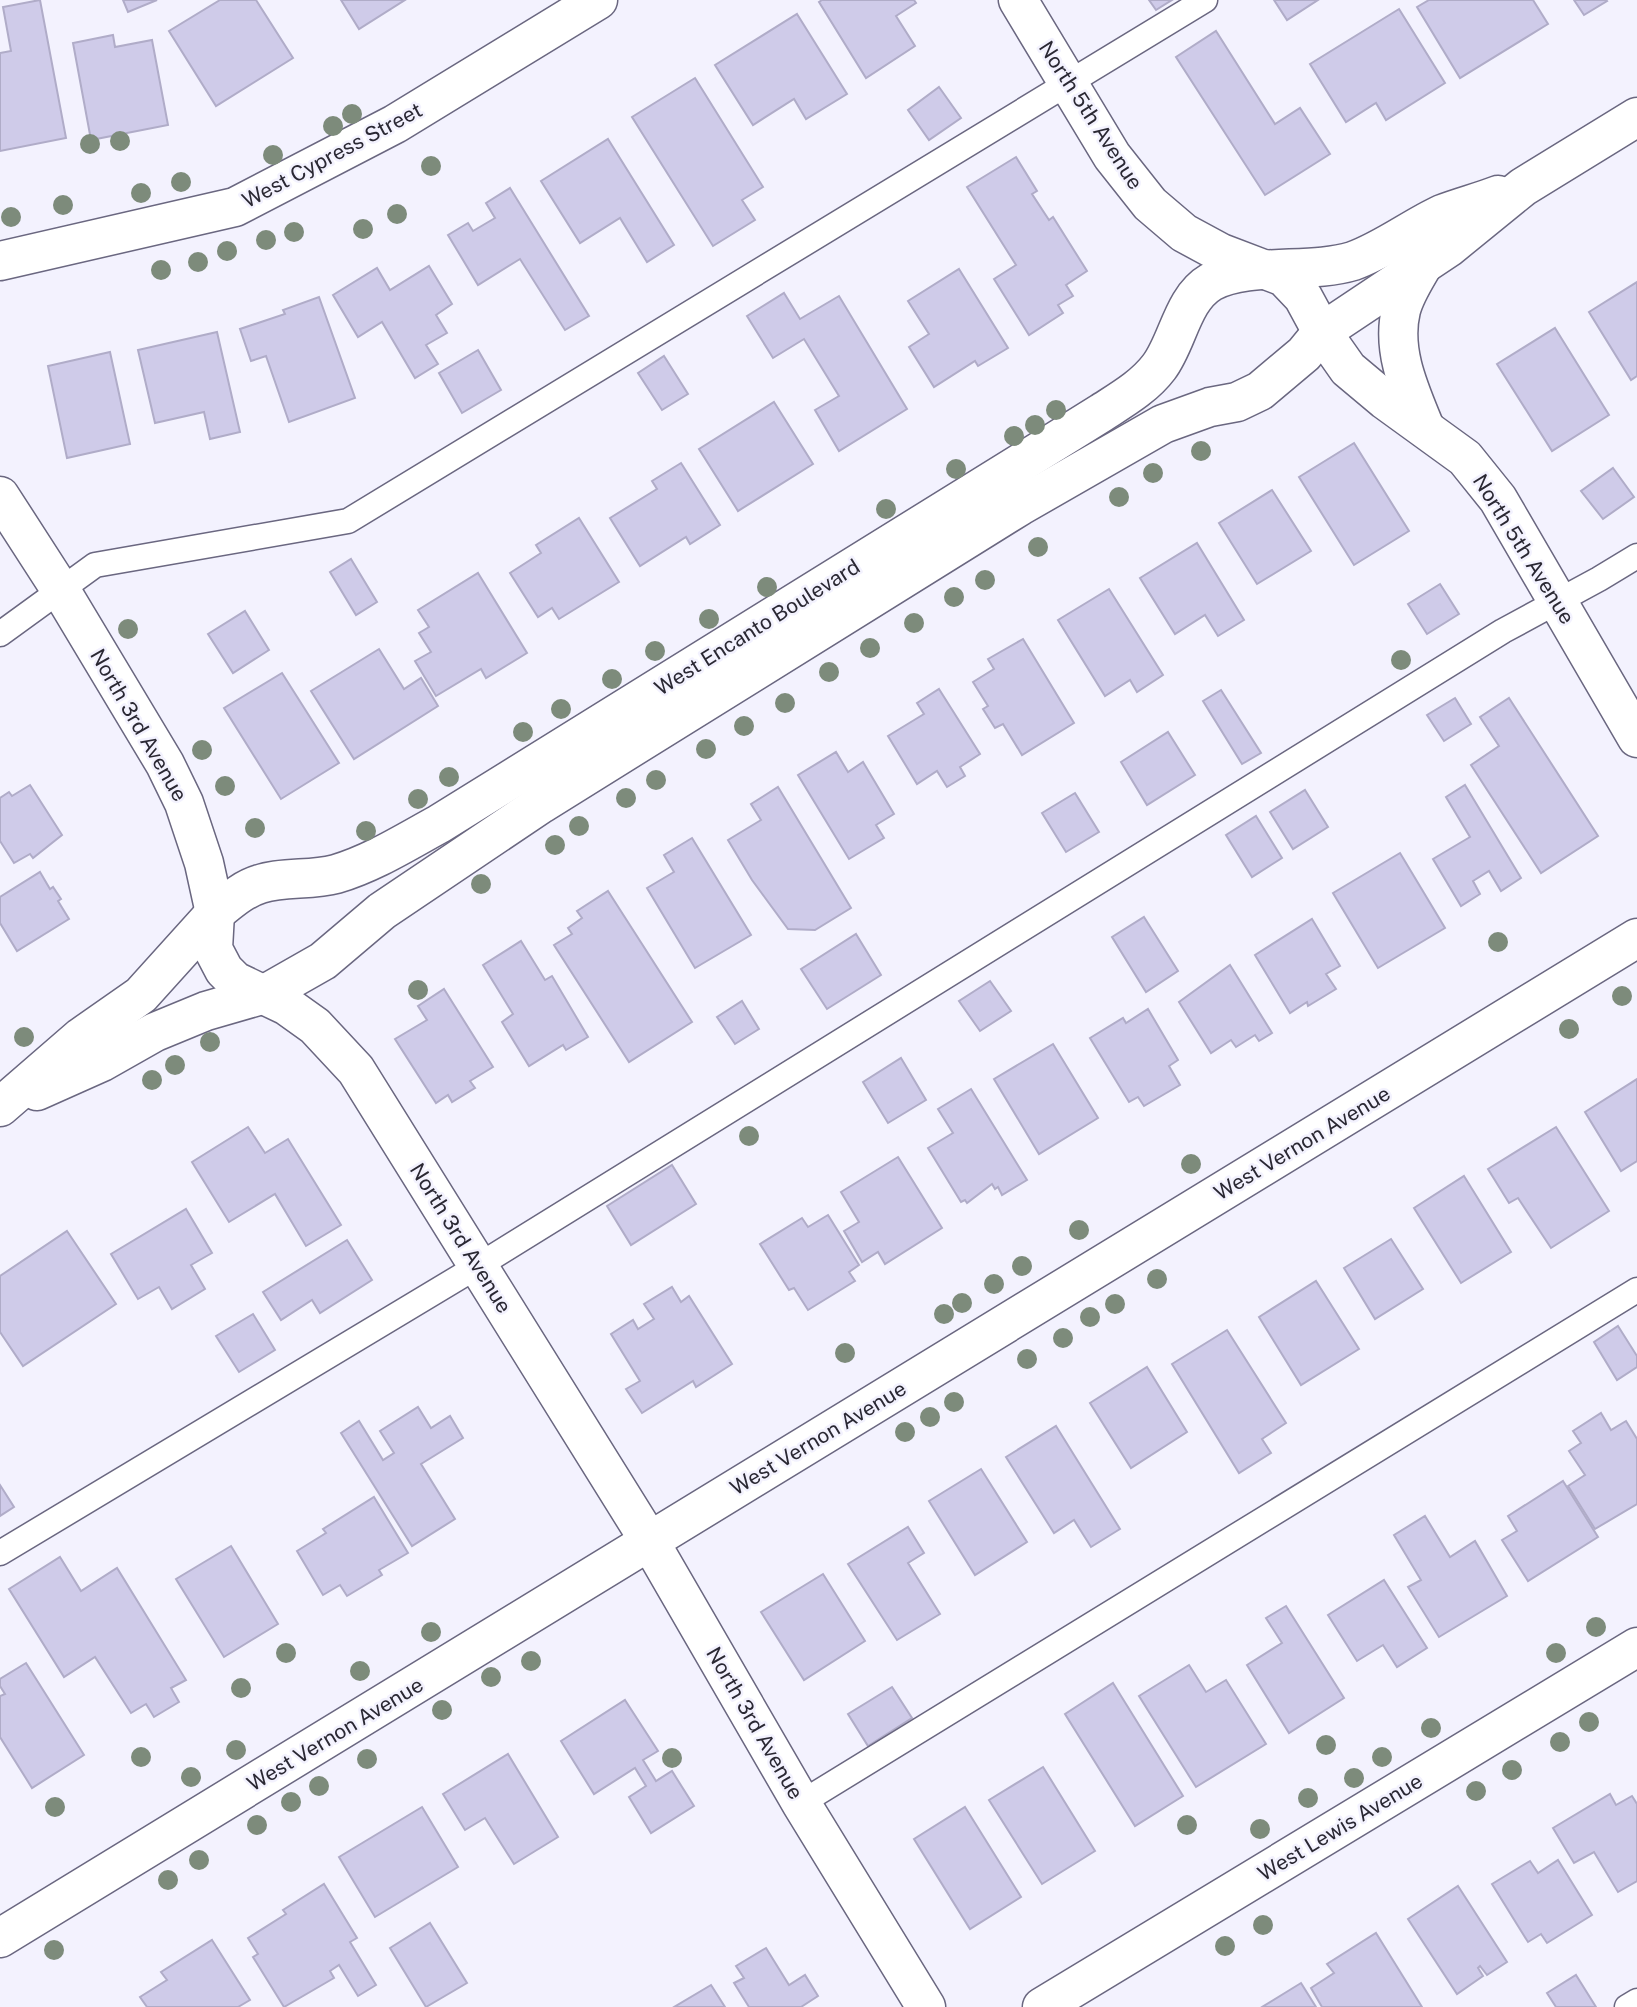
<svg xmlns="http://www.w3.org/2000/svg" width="1637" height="2007" font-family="'Public Sans',sans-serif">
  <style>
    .building { fill: #cfcbe9; stroke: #b0acc8; stroke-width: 2 }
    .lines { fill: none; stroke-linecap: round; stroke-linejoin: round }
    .service-casing { stroke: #6a6780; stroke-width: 27 }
    .minor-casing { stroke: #6a6780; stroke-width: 41 }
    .tertiary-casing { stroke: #6a6780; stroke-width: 41 }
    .service { stroke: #fff; stroke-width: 24 }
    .minor { stroke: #fff; stroke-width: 38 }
    .tertiary { stroke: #fff; stroke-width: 38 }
    .tree { fill: #7d8b7b }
    .labels { text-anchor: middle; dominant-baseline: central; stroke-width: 5; stroke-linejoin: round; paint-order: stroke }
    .street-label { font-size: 21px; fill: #2a2833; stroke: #f3f2fe }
  </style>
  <rect width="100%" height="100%" fill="#f3f2fe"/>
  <!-- building -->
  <g class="building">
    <path d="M40,0l26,138 -66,13v-98l11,-2 -8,-44z"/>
    <path d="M123,0h34l-29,12z"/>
    <path d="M220,0h36l37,58 -77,48 -47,-75z"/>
    <path d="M341,0h64l-46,29z"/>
    <path d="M822,0h92l2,3 -20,13 19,30 -49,32 -47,-76z"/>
    <path d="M1149,0h23l-16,10z"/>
    <path d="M1274,0h44l-31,20z"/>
    <path d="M1429,0h104l15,24 -88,54 -43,-71z"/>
    <path d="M1574,0h32l1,1 -23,14z"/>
    <path d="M1399,9l46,74 -59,37 -10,-17 -30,19 -36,-58z"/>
    <path d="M797,14l50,80 -41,25 -12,-20 -41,26 -38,-60z"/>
    <path d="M1216,31l59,93 25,-16 30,46 -65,41 -89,-138z"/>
    <path d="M113,35l2,12 37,-7 16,85 -77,15 -18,-97z"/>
    <path d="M695,78l68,109 -21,13 13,20 -42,26 -81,-129z"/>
    <path d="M939,87l22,31 -32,22 -21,-30z"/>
    <path d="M608,139l66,106 -27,17 -27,-44 -40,25 -39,-62z"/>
    <path d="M1016,157l21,34 -5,3 17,26 4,-3 34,54 -21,14 7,11 -15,9 5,8 -34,22 -35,-56 22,-14 -49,-78z"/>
    <path d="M510,188l79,128 -24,14 -45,-71 -42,26 -30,-50 20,-12 5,8 22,-13 -9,-15z"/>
    <path d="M429,266l23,38 -16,11 11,18 -21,12 12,19 -23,14 -33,-56 -24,15 -25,-42 44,-27 13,22z"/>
    <path d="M959,269l49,79 -30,18 -3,-5 -41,26 -25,-40 20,-13 -21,-33z"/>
    <path d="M1637,282v94l-6,4 -42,-68z"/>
    <path d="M784,293l16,26 39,-23 68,113 -68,42 -24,-41 24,-14 -35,-57 -31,19 -26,-42z"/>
    <path d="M319,297l36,101 -66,24 -23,-66 -15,5 -11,-32 45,-15 -2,-4z"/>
    <path d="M1555,328l54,87 -57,36 -55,-87z"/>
    <path d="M217,332l23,100 -30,7 -6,-27 -49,11 -17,-73z"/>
    <path d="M478,350l23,40 -39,23 -23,-40z"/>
    <path d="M110,352l20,92 -63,14 -19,-92z"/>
    <path d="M664,356l24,38 -26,16 -24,-37z"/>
    <path d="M774,402l39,62 -75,47 -39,-62z"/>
    <path d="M1354,443l55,88 -55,34 -55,-88z"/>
    <path d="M681,463l39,62 -30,19 -4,-7 -46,29 -30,-48 47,-29 -5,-8z"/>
    <path d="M1613,468l21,29 -31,22 -22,-28z"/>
    <path d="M1272,490l39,61 -54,33 -38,-61z"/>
    <path d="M579,518l40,64 -60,37 -7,-11 -14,9 -28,-44 31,-20 -5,-8z"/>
    <path d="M1197,543l47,77 -26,16 -13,-21 -30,19 -35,-56z"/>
    <path d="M351,559l26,43 -21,13 -26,-43z"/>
    <path d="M478,573l49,80 -41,25 -5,-9 -45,27 -21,-35 16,-9 -12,-19 10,-6 -11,-17z"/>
    <path d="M1440,584l19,30 -32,20 -19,-30z"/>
    <path d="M1109,589l54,86 -26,17 -7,-12 -25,16 -47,-76z"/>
    <path d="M245,611l24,39 -36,23 -25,-39z"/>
    <path d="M1023,639l51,84 -52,32 -19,-31 -8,4 -12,-19 5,-3 -15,-24 21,-13 -6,-10z"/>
    <path d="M379,649l25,40 17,-11 17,28 -84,53 -43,-68z"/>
    <path d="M282,673l57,90 -58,36 -57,-91z"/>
    <path d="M939,689l41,65 -20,13 5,9 -18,11 -10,-16 -20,13 -29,-48 36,-22 -7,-11z"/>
    <path d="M1221,690l40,63 -19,11 -39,-63z"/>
    <path d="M1455,698l16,26 -27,17 -17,-26z"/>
    <path d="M1509,698l89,138 -57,37 -70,-108 28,-19 -19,-29z"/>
    <path d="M1168,732l27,43 -48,30 -26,-43z"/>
    <path d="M836,752l12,20 15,-10 31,52 -18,11 8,13 -35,21 -51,-84z"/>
    <path d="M30,785l32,50 -29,23 -3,-4 -16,9 -14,-22v-43l9,-6 3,4z"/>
    <path d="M1465,785l56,93 -20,13 -12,-20 -16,10 7,13 -19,12 -28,-47 37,-22 -24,-40z"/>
    <path d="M778,787l73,121 -36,22 -27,-1 -36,-49 -24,-40 33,-20 -10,-16z"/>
    <path d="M1305,790l23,37 -35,22 -23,-37z"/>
    <path d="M1075,793l24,39 -33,20 -24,-39z"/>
    <path d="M1256,816l26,42 -30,19 -26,-42z"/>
    <path d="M692,838l59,97 -56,33 -48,-80 27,-16 -10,-17z"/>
    <path d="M1400,853l45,75 -67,40 -45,-75z"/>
    <path d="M40,872l10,17 3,-2 8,12 -3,2 11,18 -52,32 -17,-28v-26z"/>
    <path d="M608,891l84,131 -63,40 -75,-117 18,-11 -4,-6 14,-10 -5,-7z"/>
    <path d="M1144,917l34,54 -32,21 -34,-55z"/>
    <path d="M1312,919l28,47 -14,8 10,15 -28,17 -1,-4 -17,11 -35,-58z"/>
    <path d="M856,934l25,41 -54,34 -26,-40z"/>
    <path d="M521,941l24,39 7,-4 36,61 -22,13 -3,-5 -34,21 -27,-44 11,-8 -30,-49z"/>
    <path d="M1230,965l42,68 -13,8 -4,-6 -19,12 -5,-7 -20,13 -32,-51z"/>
    <path d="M990,981l21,30 -31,20 -21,-30z"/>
    <path d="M444,989l49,78 -23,14 5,7 -23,14 -4,-7 -12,8 -41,-64 32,-19 -9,-14z"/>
    <path d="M742,1001l17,28 -24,15 -18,-27z"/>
    <path d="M1148,1009l30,51 -9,6 11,19 -36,21 -6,-9 -9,5 -39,-64 33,-20 3,5z"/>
    <path d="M1053,1044l45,74 -59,36 -45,-75z"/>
    <path d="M901,1058l25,42 -38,23 -25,-41z"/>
    <path d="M1637,1079v82l-16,10 -36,-59z"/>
    <path d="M971,1089l56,91 -25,15 -4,-8 -3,2 -3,-5 -25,19 -2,-3 -4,2 -33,-54 25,-15 -15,-24z"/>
    <path d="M248,1127l17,26 23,-14 53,86 -35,21 -31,-52 -46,28 -37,-60z"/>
    <path d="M1556,1127l53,84 -58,37 -33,-50 -9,5 -21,-34z"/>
    <path d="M898,1157l44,71 -57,36 -7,-12 -16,10 -18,-31 15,-9 -18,-30z"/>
    <path d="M672,1165l24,39 -65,41 -24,-39z"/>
    <path d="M1464,1176l47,76 -50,31 -47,-75z"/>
    <path d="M186,1209l26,44 -21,12 14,24 -33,20 -13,-22 -21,12 -27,-45z"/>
    <path d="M828,1215l31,50 -10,7 6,9 -47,29 -14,-22 -5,2 -29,-46 42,-26 6,9z"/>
    <path d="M67,1231l49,73 -93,62 -23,-34v-56z"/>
    <path d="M1391,1239l32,50 -48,30 -31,-51z"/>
    <path d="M347,1240l25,40 -52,33 -8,-13 -31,20 -18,-28z"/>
    <path d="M1316,1281l43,68 -58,36 -42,-68z"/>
    <path d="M672,1287l9,15 8,-6 43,68 -36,23 -3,-6 -51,32 -16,-24 14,-8 -29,-47 22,-14 5,9 16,-10 -10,-15z"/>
    <path d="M253,1314l22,36 -36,22 -23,-36z"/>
    <path d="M1618,1326l19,30v11l-20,13 -23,-38z"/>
    <path d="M1227,1330l59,93 -24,16 9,14 -32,20 -67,-109z"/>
    <path d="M1147,1367l40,65 -56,36 -41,-65z"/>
    <path d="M418,1407l13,21 19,-12 13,22 -42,26 34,55 -43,27 -71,-113 18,-12 24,39 11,-7 -14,-22z"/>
    <path d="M1601,1413l10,17 15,-9 11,18v65l-42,25 -27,-43 17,-11 -16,-24 12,-8 -8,-12z"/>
    <path d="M1056,1426l64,103 -29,18 -17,-27 -20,13 -48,-76z"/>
    <path d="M981,1469l46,73 -52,33 -46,-74z"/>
    <path d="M1563,1481l35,56 -70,44 -26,-41 15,-9 -9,-15z"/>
    <path d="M0,1485l14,22 -14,9z"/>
    <path d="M374,1497l34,56 -29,17 3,5 -35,21 -7,-11 -17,10 -26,-44 29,-18 -3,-4z"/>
    <path d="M1425,1516l25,41 25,-16 32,55 -68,41 -31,-50 13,-7 -27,-45z"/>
    <path d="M908,1527l16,26 -16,10 32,51 -43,26 -49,-76z"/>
    <path d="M231,1546l47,78 -54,33 -48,-78z"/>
    <path d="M60,1557l21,34 36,-23 69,112 -15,8 8,14 -25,15 -8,-13 -15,9 -36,-56 -31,20 -55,-88z"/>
    <path d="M823,1574l42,67 -61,39 -43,-68z"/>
    <path d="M1384,1580l43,68 -30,19 -14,-22 -26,16 -29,-46z"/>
    <path d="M1286,1606l58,92 -55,35 -42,-68 35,-22 -16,-25z"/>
    <path d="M26,1663l58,92 -52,33 -32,-51v-41l5,-2 -5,-8v-7z"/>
    <path d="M1189,1665l17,27 20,-12 40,64 -70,43 -57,-91z"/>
    <path d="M1113,1683l70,113 -48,30 -70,-112z"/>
    <path d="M892,1687l20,31 -44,28 -20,-32z"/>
    <path d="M625,1700l33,51 -15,9 13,21 16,-10 22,35 -43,27 -22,-36 17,-11 -11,-18 -41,26 -33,-53z"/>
    <path d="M508,1754l50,83 -44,27 -29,-46 -20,12 -22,-36z"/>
    <path d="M1043,1767l52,84 -53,33 -53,-84z"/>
    <path d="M1610,1794l6,11 16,-9 5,8v77l-19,11 -24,-40 -20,11 -21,-35z"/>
    <path d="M422,1807l36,60 -83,50 -36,-60z"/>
    <path d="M965,1807l56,90 -51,32 -56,-90z"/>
    <path d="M1558,1860l34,55 -45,28 -6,-9 -13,8 -36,-58 38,-23 8,12z"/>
    <path d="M324,1884l33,54 -7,4 26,43 -18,11 -19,-31 -9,6 4,7 -50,29 -31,-50 5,-3 -10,-16 38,-24 -3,-4z"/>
    <path d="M1458,1886l49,76 -20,13 -7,-9 -2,2 5,8 -26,18 -49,-75z"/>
    <path d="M430,1923l37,60 -41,24 -36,-59z"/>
    <path d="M1376,1933l46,74h-100l-11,-19 23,-15 -7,-9z"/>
    <path d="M212,1940l38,60 -12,7h-91l-7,-10 27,-17 -6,-8z"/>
    <path d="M766,1948l23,37 16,-10 13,21 -17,11h-52l-15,-24 10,-5 -8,-12z"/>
    <path d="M1576,1975l20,32h-40l-9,-14z"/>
    <path d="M1301,1983l15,24h-54z"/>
    <path d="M711,1985l14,22h-51z"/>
  </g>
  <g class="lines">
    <!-- service casing -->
    <g class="service-casing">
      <g id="service">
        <path d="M0,634l95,-69 253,-44 857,-521"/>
        <path d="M0,1553l478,-287 1025,-635 96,-52 38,-23"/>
        <path d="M801,1803l836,-513"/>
        <path d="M1627,2007l10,-6"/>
      </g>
    </g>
    <!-- minor casing -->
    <g class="minor-casing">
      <g id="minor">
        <path d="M0,261l235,-54 160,-83 203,-124"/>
        <path d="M37,1091l65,-29 53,-30 51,-21 59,-17"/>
        <path d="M0,1107l81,-70 60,-42 74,-82"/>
        <path d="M0,1938l1637,-1000"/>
        <path d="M1042,2007l595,-360"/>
      </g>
    </g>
    <!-- tertiary casing -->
    <g class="tertiary-casing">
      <g id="tertiary">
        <path d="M1018,0l94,156 38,48 34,29 37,20 63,24 19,20 19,35 26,37 37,31 80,58 33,41 139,239"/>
        <path d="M1423,265c-8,14 -18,29 -22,45 -10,41 9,81 24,118"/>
        <path d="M0,496l60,93 105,175 19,39 20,60 11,50 -2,36 11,21 11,11 52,25 28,20 41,44 294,472 151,261 125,204"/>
        <path d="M215,913c14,-11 28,-24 45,-29 24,-8 51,-3 76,-10 37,-11 70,-32 103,-50l662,-411c20,-13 43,-26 58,-46 19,-25 23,-68 52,-85 37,-20 100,-8 142,-21 31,-11 59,-33 89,-47 18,-7 38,-12 56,-19"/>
        <path d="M265,994l58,-33 59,-50 159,-107 479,-298 143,-82 47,-17 27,-5 23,-11 44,-37 18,-22 126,-84 75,-61 114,-70"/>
      </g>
    </g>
    <!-- service -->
    <use href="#service" class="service"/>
    <!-- minor -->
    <use href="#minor" class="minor"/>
    <!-- tertiary -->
    <use href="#tertiary" class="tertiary"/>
  </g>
  <!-- trees -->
  <g class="tree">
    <circle cx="352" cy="114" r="10"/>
    <circle cx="333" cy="126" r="10"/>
    <circle cx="120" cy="141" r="10"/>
    <circle cx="90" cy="144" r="10"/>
    <circle cx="273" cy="155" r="10"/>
    <circle cx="431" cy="166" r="10"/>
    <circle cx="181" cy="182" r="10"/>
    <circle cx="141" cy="193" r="10"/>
    <circle cx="63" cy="205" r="10"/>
    <circle cx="397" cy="214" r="10"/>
    <circle cx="11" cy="217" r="10"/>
    <circle cx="363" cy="229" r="10"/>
    <circle cx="294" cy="232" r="10"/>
    <circle cx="266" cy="240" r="10"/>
    <circle cx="227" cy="251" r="10"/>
    <circle cx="198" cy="262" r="10"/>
    <circle cx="161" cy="270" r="10"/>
    <circle cx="1056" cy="410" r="10"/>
    <circle cx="1035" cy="425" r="10"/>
    <circle cx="1014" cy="436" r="10"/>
    <circle cx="1201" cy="451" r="10"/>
    <circle cx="956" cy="469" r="10"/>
    <circle cx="1153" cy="473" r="10"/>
    <circle cx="1119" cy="497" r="10"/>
    <circle cx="886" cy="509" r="10"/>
    <circle cx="1038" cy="547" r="10"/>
    <circle cx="985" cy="580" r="10"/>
    <circle cx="767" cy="587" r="10"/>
    <circle cx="954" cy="597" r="10"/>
    <circle cx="709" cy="619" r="10"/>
    <circle cx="914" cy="623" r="10"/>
    <circle cx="128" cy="629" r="10"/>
    <circle cx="870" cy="648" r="10"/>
    <circle cx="655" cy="651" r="10"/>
    <circle cx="1401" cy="660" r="10"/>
    <circle cx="829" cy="672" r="10"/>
    <circle cx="612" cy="679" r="10"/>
    <circle cx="785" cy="703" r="10"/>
    <circle cx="561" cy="709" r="10"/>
    <circle cx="744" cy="726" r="10"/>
    <circle cx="523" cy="732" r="10"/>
    <circle cx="706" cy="749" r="10"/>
    <circle cx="202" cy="750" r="10"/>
    <circle cx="449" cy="777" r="10"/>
    <circle cx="656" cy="780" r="10"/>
    <circle cx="225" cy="786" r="10"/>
    <circle cx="626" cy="798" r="10"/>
    <circle cx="418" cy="799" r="10"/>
    <circle cx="579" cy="826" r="10"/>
    <circle cx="255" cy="828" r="10"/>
    <circle cx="366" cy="831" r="10"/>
    <circle cx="555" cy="845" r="10"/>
    <circle cx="481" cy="884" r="10"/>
    <circle cx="1498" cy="942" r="10"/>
    <circle cx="418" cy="990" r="10"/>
    <circle cx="1622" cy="996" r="10"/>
    <circle cx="1569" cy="1029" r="10"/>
    <circle cx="24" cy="1037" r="10"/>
    <circle cx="210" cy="1042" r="10"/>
    <circle cx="175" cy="1065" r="10"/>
    <circle cx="152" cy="1080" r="10"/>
    <circle cx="749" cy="1136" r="10"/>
    <circle cx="1191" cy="1164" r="10"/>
    <circle cx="1079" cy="1230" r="10"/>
    <circle cx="1022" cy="1266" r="10"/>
    <circle cx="1157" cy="1279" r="10"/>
    <circle cx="994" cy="1284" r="10"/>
    <circle cx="962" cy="1303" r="10"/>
    <circle cx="1115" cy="1304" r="10"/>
    <circle cx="944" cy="1314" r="10"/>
    <circle cx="1090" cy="1317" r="10"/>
    <circle cx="1063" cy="1338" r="10"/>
    <circle cx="845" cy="1353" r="10"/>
    <circle cx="1027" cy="1359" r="10"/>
    <circle cx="954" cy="1402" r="10"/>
    <circle cx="930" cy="1417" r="10"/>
    <circle cx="905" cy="1432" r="10"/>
    <circle cx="1596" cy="1627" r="10"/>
    <circle cx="431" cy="1632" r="10"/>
    <circle cx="286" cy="1653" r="10"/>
    <circle cx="1556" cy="1653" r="10"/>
    <circle cx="531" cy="1661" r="10"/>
    <circle cx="360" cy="1671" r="10"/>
    <circle cx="491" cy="1677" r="10"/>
    <circle cx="241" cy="1688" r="10"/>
    <circle cx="442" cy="1710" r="10"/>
    <circle cx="1589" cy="1722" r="10"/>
    <circle cx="1431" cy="1728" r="10"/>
    <circle cx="1560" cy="1742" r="10"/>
    <circle cx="1326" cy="1745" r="10"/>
    <circle cx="236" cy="1750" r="10"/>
    <circle cx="141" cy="1757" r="10"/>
    <circle cx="1382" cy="1757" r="10"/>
    <circle cx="672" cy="1758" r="10"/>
    <circle cx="367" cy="1759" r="10"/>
    <circle cx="1512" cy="1770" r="10"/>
    <circle cx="191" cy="1777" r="10"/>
    <circle cx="1354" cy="1778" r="10"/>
    <circle cx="319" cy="1786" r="10"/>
    <circle cx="1476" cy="1791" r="10"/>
    <circle cx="1308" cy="1798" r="10"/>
    <circle cx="291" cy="1802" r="10"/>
    <circle cx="55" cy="1807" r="10"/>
    <circle cx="257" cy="1825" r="10"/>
    <circle cx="1187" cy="1825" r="10"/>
    <circle cx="1260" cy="1829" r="10"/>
    <circle cx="199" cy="1860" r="10"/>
    <circle cx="168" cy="1880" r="10"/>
    <circle cx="1263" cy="1925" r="10"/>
    <circle cx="1225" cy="1946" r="10"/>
    <circle cx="54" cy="1950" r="10"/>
  </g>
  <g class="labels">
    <!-- street labels -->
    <g class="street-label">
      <text transform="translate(1091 115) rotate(57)">North 5th Avenue</text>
      <text transform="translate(332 155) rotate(-28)">West Cypress Street</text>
      <text transform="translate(1524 549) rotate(58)">North 5th Avenue</text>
      <text transform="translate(757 627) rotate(-32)">West Encanto Boulevard</text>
      <text transform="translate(139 725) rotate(60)">North 3rd Avenue</text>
      <text transform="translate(1302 1143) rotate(-31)">West Vernon Avenue</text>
      <text transform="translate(461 1238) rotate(58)">North 3rd Avenue</text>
      <text transform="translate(818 1438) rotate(-31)">West Vernon Avenue</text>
      <text transform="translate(755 1723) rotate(60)">North 3rd Avenue</text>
      <text transform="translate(335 1734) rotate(-31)">West Vernon Avenue</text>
      <text transform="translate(1340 1827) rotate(-31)">West Lewis Avenue</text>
    </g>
  </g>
</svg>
